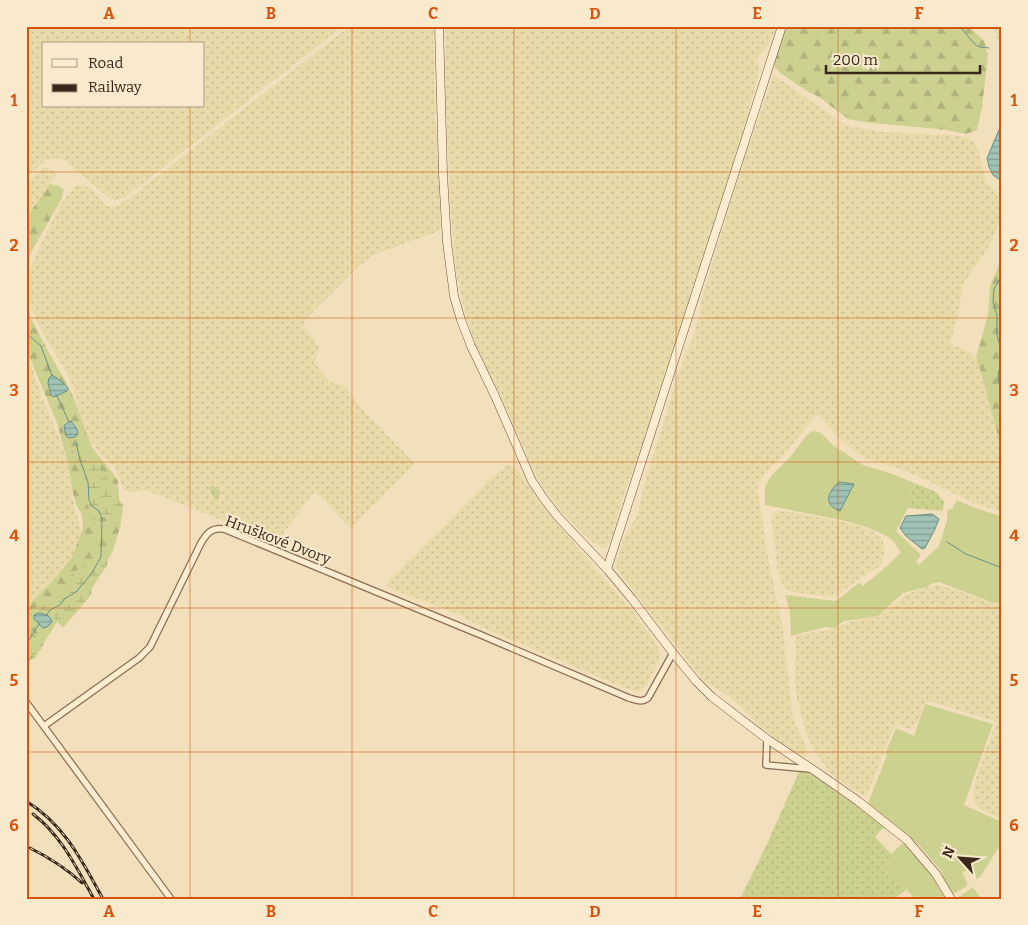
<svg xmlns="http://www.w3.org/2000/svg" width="1028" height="925" font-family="Bitter,serif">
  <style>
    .farmland { fill: url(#farmland-dots); fill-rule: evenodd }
    .grass { fill: url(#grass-dots) }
    .forest { fill: url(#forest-firs); fill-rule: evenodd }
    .wetland { fill: url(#wetland-marsh) }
    .garden { fill: #cdd190 }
    .water { fill: url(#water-rules); stroke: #679184 }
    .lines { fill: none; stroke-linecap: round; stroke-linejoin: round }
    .stream { stroke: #679184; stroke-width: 1 }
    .street-casing { stroke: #8b6e54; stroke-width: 8 }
    .secondary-casing { stroke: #6d4f38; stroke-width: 9 }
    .street { stroke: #fcecd0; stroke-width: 5.5 }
    .secondary { stroke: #fcecd0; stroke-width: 8 }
    .rail-casing { stroke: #39271a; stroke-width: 3 }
    .rail { stroke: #f9e9cd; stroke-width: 1; stroke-dasharray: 4; stroke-linecap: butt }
    .grid { fill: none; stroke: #d6540d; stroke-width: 1; stroke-opacity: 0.55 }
    .labels { text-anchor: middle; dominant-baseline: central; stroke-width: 4; stroke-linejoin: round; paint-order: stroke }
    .street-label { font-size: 15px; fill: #39271a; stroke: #f9e9cd }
    .neatline { fill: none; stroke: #d6540d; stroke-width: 2 }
    .grid-label { font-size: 16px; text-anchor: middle; font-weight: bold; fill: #d6540d }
  </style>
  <defs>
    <pattern id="farmland-dots" width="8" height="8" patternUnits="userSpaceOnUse" patternTransform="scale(1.25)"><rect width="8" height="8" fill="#e8daa9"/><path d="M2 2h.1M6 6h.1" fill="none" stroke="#c8bb91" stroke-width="1.8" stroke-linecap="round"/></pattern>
    <pattern id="grass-dots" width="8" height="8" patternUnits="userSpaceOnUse" patternTransform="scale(1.25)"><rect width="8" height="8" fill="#cdd190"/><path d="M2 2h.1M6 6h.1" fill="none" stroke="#b1b37c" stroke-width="1.8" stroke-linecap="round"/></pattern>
    <pattern id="forest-firs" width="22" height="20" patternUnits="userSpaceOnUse" patternTransform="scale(1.25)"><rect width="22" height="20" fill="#cdd190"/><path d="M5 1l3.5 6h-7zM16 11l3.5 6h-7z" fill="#b1b37c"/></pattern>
    <pattern id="wetland-marsh" width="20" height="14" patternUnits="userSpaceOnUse" patternTransform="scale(1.25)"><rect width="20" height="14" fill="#cdd190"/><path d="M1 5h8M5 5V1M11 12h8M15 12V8" fill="none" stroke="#b1b37c"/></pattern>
    <pattern id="water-rules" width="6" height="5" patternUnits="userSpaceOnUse" patternTransform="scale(1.25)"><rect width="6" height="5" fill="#a1c3b6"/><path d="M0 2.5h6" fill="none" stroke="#849e93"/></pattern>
  </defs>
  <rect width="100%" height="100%" fill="#f2dfbc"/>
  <!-- farmland -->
  <g class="farmland">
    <path d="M26,26h317l-219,172 -9,2 -7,-3 -42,-36 -7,-3h-3l-10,2 -20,17zM44,44h160v62h-160z"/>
    <path d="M350,26h83l2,78 6,126 -45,17 -23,8 -16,13 -38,38 -15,16v3l15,22 -4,16 8,11 7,8 13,3 5,4 14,20 53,55 -57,56 -6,10 -37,-39 -38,51 -131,-52 -14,2 -7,-1 -11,-24 -12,-11 -14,-19 -6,-13 -7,-30 -6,-17 -29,-49 -9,-21 -5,-14v-13l13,-32 14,-29 9,-16 11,-14 3,-3h9l6,3 15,17 4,1 7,-1 14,-9z"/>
    <path d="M445,26h331l-6,17 -13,15 2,13 -14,55 -103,321 -20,52 -10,39 -5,9 -3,1 -3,-1 -9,-5 -30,-30 -19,-25 -10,-18 -33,-75 -12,-22 -15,-34 -7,-22 -9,-39 -7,-77 -5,-127z"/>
    <path d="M992,26h10v18l-4,-5z"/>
    <path d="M773,77h2l11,6 50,36 12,7 34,6 70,3 17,4 4,3 6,9 7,31 10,11 6,11 -2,14 -4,14 -8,16 -25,36 -5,31 -8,27 3,3 17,7 6,5 6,19 20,75v61l-27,-8 -42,-21 -38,-16 -24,-7 -11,-5 -21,-16 -19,-23 -4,-1 -26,32 -25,27 -7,10v8l11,72 13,59 11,96 4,8 10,23 1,4 -2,3h-3l-22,-14 -19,-15 -33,-32 -25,-15 -86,-110 -2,-7 7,-23 15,-28 7,-31 34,-110 14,-35 6,-21 4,-21 41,-136z"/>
    <path d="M45,167l11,6 1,2 -11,14 -20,29v-35l15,-14z"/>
    <path d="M26,352l18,50 21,50 6,26 1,17 9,36 -4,13 -5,13 -16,20 -30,32v-59l3,-7 -3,-2z"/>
    <path d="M509,464l8,4 24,37 91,106 21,28 6,10 1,9 -12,24 -6,8 -4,2 -7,-2 -28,-11 -119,-51 -36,-18 -57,-21 -4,-4 1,-4 50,-49 51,-52z"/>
    <path d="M777,510l31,5 48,10 16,6 8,5 3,6 1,14 -3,8 -5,5 -17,10 -18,14 -5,3 -5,1 -25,-3 -17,-3 -5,-3 -5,-11 -2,-11 -5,-42v-9z"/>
    <path d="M936,585l13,3 53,18v213l-19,-8 -7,-6 -2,-4v-15l4,-14 18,-49 -2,-2 -62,-19h-7l-8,21 -5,6h-2l-12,-4 -4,1 -23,59 -4,8 -4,2 -3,-1 -28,-19 -15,-20 -11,-22 -9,-35 -2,-18 1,-42 3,-3 32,-6 25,-9 22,-3 26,-21 11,-5z"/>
  </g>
  <!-- grass -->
  <g class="grass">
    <path d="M914,483l22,9 8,9 -1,10 -35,-3z"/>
    <path d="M212,485l8,6v4l-3,5h-2l-6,-12z"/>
    <path d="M799,772l12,1 74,53 -10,11 20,21 -9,8 21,23 -13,10h-154l27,-55z"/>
  </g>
  <!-- forest -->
  <g class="forest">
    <path d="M784,26h184l16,15 4,14 -6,52 -5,23 -11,4 -19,-4 -83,-8 -16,-3 -29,-22 -12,-6 -27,-18 -7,-9z"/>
    <path d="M50,184l9,2 5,4 -3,10 -35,61v-43z"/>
    <path d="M1002,258v193l-20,-75 -6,-19 12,-42 2,-29z"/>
    <path d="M26,309l22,42 18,31 8,16 14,39 6,13 18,22 6,9 3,43 -8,27 -16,28 -40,43 -21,33 -7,7 -3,-1 3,-11 -3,-3v-26l1,-9 4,-9 25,-26 16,-20 11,-29 -1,-13 -6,-11 -3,-10 -5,-30 -11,-41 -31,-74zM71,421l6,8 -2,8 -6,1 -3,-2 -2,-10zM39,613l8,2 -4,12 -8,-6z"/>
  </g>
  <!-- wetland -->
  <g class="wetland">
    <path d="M85,446l9,10 4,11 12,15 5,16 8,6 -1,15 -16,-3 -15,4 -8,-43 -4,-13 -7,-7 -2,-8z"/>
    <path d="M108,558l-1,7 -15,23 -1,7 -28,33c-5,-4 -8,-12 -13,-15 -11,-7 -18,0 -24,9v-6l8,-9 22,-3 5,-6 9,-5c-1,-5 -4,-12 -1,-16 6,-9 29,-17 39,-19z"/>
    <path d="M26,625l18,19 -10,16 -3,-12 -5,-3z"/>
  </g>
  <!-- garden -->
  <g class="garden">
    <path d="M812,431l6,1 3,1 13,13 29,19 30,9 21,9 -6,25 -12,23 24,23v3l-4,4 3,4 20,-19 8,-25v-11l5,-1 5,-9c14,7 29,12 45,16v88l-11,-2 -52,-20 -8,2 -4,3 -24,6 -25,23 -34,5 -10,7 -9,-1 -34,9 -1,-24 -5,-17 51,6 23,-18 4,3 24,-20 14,-14 -9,-12 -7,-5 -19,-8 -20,-6 -81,-16v-18l6,-11 20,-20 15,-20z"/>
    <path d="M925,704l68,20 -29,81 38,17v20l-22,35 -5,3 -1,-6 -4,-6 -8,5 5,9v4l-14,8 -12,-19 1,-1 -1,-3 -21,-25 -14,-12 -38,-31 19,-48 -2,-1 11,-26 18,8z"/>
    <path d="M903,843l28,31 14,25h-30l-29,-33 9,-8 -4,-4z"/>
    <path d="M973,887l8,12h-25z"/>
  </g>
  <!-- water -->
  <g class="water">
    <path d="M1002,123v55l-3,1 -6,-4 -4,-8 -2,-9z"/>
    <path d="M52,375c3,1 15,11 16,13l-1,3 -13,6 -3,-2 -3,-12 1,-5z"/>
    <path d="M71,421l6,8 1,5 -3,3 -6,1 -3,-2 -2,-10 4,-4z"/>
    <path d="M839,482l15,2 -14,27c-18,-7 -12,-19 -1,-29z"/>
    <path d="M932,514l7,5 -4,10 -10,19 -3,1 -16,-13 -6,-8 6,-12z"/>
    <path d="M39,613c6,1 11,2 13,9l-5,5 -4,1 -9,-9v-4z"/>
  </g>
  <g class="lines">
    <!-- stream -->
    <g class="stream">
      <path d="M958,26c9,5 13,18 22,21 3,1 6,0 9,1"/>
      <path d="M1002,275l-8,14 -1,13 4,13v20l5,18"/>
      <path d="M26,333l15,13 11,30"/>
      <path d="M1002,363c-7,13 -3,17 0,31"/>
      <path d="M56,394l13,28"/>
      <path d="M947,542l19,12 36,14"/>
      <path d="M46,616l4,-6 8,-4 4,-3 2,-4 12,-7 15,-18 10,-17 1,-38 -3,-8 -7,-5 -3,-6 -1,-18 -8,-22 -4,-18"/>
      <path d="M26,645l13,-21"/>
    </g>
    <!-- street casing -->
    <g class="street-casing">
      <g id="street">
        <path d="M26,702l145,197"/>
        <path d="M44,726l95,-68 11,-11 51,-104c6,-10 11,-16 23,-14l257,106 148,63c7,2 13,5 19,0l25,-45"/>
        <path d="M767,739l-1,26 44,4"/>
      </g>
    </g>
    <!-- secondary casing -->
    <g class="secondary-casing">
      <g id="secondary">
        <path d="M439,26l4,148 4,68 7,54 7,24 10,26 24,50 37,85 12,18 14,18 49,52 25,30 41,54 23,28 16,16 55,42 51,34 40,28 49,39 29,34 15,25"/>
        <path d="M607,569l175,-543"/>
      </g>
    </g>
    <!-- street -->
    <use href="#street" class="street"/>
    <!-- secondary -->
    <use href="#secondary" class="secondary"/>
    <!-- rail casing -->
    <g class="rail-casing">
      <g id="rail">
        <path d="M26,801c39,24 56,60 77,98"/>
        <path d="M33,814c29,22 44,55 61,85"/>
        <path d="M30,848c20,10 36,20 52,35"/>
      </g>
    </g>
    <!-- rail -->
    <use href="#rail" class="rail"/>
  </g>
  <!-- grid -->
  <path class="grid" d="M190,26v18M352,26v873M514,26v873M676,26v873M838,26v873M190,106v793M26,172h976M26,318h976M26,462h976M26,608h976M26,752h976"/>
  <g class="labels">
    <!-- street labels -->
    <g class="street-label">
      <text transform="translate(278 540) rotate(21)">Hruškové Dvory</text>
    </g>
  </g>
  <!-- border -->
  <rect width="1028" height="925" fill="none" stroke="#f9e9cd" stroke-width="55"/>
  <!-- legend -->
  <rect x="42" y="42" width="162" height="65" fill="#f9e9cd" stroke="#ac9b85"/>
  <rect x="52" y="59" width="25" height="8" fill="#fcecd0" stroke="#ac9b85"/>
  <text x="88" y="68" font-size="15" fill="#39271a">Road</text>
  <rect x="52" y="84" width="25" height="8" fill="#39271a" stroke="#ac9b85"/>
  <text x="88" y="92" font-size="15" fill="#39271a">Railway</text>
  <!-- north arrow -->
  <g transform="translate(960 858) rotate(296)" stroke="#f9e9cd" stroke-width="4" paint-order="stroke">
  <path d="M0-4L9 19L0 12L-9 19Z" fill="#39271a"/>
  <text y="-8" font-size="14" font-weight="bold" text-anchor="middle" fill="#39271a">N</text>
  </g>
  <!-- scale -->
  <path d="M826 65v8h154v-8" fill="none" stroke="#39271a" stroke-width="2.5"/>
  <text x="833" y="65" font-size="15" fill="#39271a" stroke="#f9e9cd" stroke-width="4" paint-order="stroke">200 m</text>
  <rect x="28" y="28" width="972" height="870" class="neatline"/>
  <g class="grid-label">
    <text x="109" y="19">A</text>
    <text x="271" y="19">B</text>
    <text x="433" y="19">C</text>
    <text x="595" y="19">D</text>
    <text x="757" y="19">E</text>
    <text x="919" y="19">F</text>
    <text x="14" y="106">1</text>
    <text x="1014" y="106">1</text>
    <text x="14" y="251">2</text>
    <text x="1014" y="251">2</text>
    <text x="14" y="396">3</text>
    <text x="1014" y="396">3</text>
    <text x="14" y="541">4</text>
    <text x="1014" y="541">4</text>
    <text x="14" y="686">5</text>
    <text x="1014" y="686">5</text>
    <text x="14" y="831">6</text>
    <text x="1014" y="831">6</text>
    <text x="109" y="917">A</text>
    <text x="271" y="917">B</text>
    <text x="433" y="917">C</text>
    <text x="595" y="917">D</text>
    <text x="757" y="917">E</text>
    <text x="919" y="917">F</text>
  </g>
</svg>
